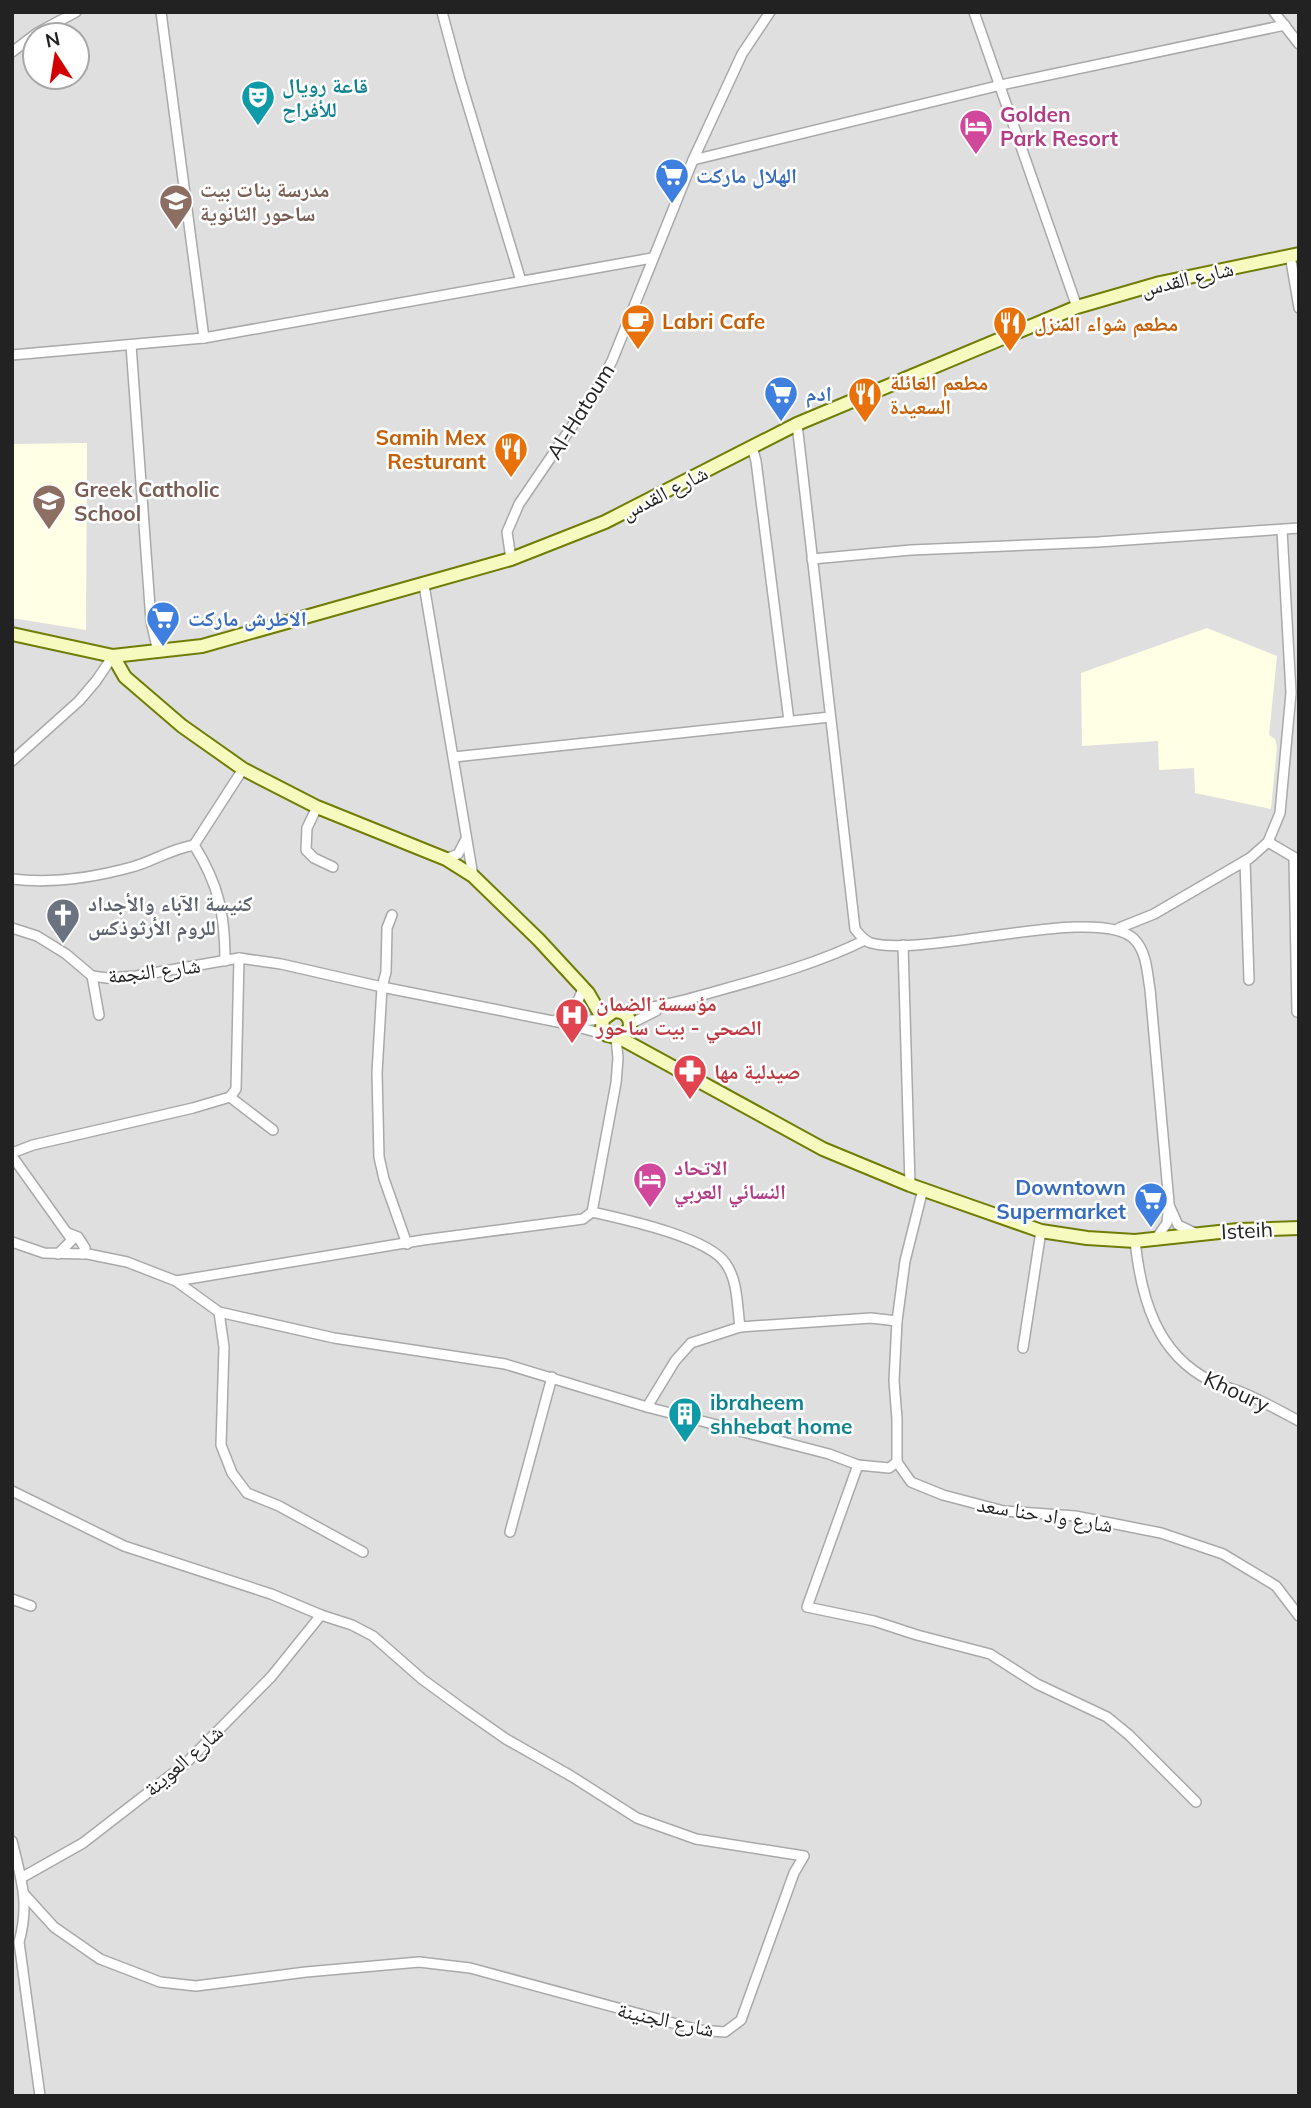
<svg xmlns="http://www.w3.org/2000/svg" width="1311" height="2108" font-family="Mulish,'Noto Naskh Arabic',sans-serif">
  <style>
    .residential { fill: #e0dfdf; fill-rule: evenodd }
    .education { fill: #ffffe5 }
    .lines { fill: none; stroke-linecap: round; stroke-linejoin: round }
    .street-casing { stroke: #a9a9a9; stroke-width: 12 }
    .secondary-casing { stroke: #707d05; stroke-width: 16 }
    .street { stroke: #fff; stroke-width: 9 }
    .secondary { stroke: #f7fabf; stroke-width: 12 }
    .labels { text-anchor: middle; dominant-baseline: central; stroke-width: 5; stroke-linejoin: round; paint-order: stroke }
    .culture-label { font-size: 21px; font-weight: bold; fill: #0d838f; stroke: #fff; text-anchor: start }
    .hotel-label { font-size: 21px; font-weight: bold; fill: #b23c85; stroke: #fff; text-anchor: start }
    .shop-label { font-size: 21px; font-weight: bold; fill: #366cbe; stroke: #fff; text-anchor: start }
    .education-label { font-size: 21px; font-weight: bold; fill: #785e54; stroke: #fff; text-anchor: start }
    .street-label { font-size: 21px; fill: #222; stroke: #fff }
    .food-label { font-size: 21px; font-weight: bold; fill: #c56008; stroke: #fff; text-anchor: start }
    .worship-label { font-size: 21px; font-weight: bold; fill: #5b616d; stroke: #fff; text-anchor: start }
    .health-label { font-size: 21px; font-weight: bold; fill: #be3a42; stroke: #fff; text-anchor: start }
  </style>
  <rect width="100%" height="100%" fill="#f2efe9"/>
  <!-- residential -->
  <path class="residential" d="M12,12h1287v2084h-1287zM35,35h42v42h-42z"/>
  <!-- education -->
  <g class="education">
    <path d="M87,443l-1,187 -74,-12v-174z"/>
    <path d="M1207,628l70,28 -8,79 6,4 2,8 -6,62 -76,-16 -1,-25 -35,2 -1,-29 -76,5 -1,-73z"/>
  </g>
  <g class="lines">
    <!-- street casing -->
    <g class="street-casing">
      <g id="street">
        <path d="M161,12l43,326"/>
        <path d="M442,12l18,67 61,202"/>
        <path d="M974,12l103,295"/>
        <path d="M1274,12l25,32"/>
        <path d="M12,52l25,-19 39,-21"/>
        <path d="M693,160l308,-75 284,-60"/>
        <path d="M1290,255l9,53"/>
        <path d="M131,345l20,276 7,31"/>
        <path d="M12,355l192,-17 448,-80"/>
        <path d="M797,424l58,505c4,5 9,12 16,14 55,15 227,-39 263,-4 13,13 13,34 16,50l19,214 -2,20 -12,17"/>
        <path d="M752,447l4,14 33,260"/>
        <path d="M511,559l-4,-27 12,-28 75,-110 18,-33 81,-201 49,-106 28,-42"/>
        <path d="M812,559l99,-9 187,-8 201,-14"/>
        <path d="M424,585l49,291"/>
        <path d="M454,757l376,-40"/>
        <path d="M12,761l67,-60 17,-20 17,-25"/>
        <path d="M317,807l-10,21 -1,22 8,8 19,9"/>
        <path d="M1268,842l29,17"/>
        <path d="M194,845c25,40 31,69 31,116"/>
        <path d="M194,845l49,-76"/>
        <path d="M1294,858l3,154"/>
        <path d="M446,859l12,-5 8,-15"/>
        <path d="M1245,861l4,119"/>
        <path d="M12,879c41,5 80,-1 120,-12 22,-6 36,-17 62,-22"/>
        <path d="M392,915l-5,13 -1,44 -4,15 -5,86 2,84 5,22 23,65"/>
        <path d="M12,928l25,8 29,18 26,22 15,2 29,-2 103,-18 42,6 101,23 181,36 44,12"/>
        <path d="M1119,928l35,-14 96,-56 18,-16 12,-29 11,-120 -9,-163"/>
        <path d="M903,945l7,240"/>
        <path d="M92,976l7,39"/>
        <path d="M619,1011c36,-2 70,-12 105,-22 47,-13 97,-27 141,-49"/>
        <path d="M554,1021c16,-8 25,-17 29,-34"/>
        <path d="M568,1022l35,-3"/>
        <path d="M630,1024l26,-13"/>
        <path d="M230,1097l43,33"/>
        <path d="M12,1153l21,-8 160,-37 37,-11 6,-8 3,-131"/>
        <path d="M12,1156l60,84 -14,14"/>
        <path d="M1169,1205l9,20 17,8"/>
        <path d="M592,1212c31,7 117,25 134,52 12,17 11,42 14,63"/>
        <path d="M68,1233l10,4 7,11 -3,6"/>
        <path d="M1135,1241c6,56 21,113 76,140 9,5 20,7 30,11 20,8 39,19 58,29"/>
        <path d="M12,1242l32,11 44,1 39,8 49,19 43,31 115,26 171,26 142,43"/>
        <path d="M176,1281l247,-41 160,-21 9,-7 24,-129 2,-25 -2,-20"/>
        <path d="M219,1312l5,35 -3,98 11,28 15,20 32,13 84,46"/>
        <path d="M897,1321l-26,-3 -131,9 -49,16 -16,18 -28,46 182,47 29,11 31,3 8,-6"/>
        <path d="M1023,1348l18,-117"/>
        <path d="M897,1462l14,20 32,13 61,16 71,5 86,17 62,21 53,32 23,30"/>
        <path d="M897,1462v-43l-3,-38 3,-60 8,-60 18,-72"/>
        <path d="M858,1465l-51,142 67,14 43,14 73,19 47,30 70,33 22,18 67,67"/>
        <path d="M12,1491l112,55 147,48 50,21 31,10 21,11 49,43 41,30 43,30 65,37 66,42 59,21 108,17 -10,17 -53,147 -16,12 -26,-2 -229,-62 -51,-6 -113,10 -110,14 -36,-4 -60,-23 -46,-32 -30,-33"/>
        <path d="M510,1532l42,-155"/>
        <path d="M12,1599l19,7"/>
        <path d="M12,1841c9,38 18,61 7,101l21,154"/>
        <path d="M21,1878l62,-35 102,-79 86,-87 50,-62"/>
      </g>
    </g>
    <!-- secondary casing -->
    <g class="secondary-casing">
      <g id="secondary">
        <path d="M12,634l101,22 89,-10 309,-87 94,-37 192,-98 280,-117 83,-24 139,-29"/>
        <path d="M113,656l12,21 57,49 61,43 74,38 129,52 27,17 66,64 49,53 15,26 -1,9 5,7 13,3 10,-10c1,-11 -5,-17 -16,-17l-11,8"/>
        <path d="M620,1038l203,111 87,36 131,46 46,7 48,3 103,-11 61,-2"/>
      </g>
    </g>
    <!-- street -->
    <use href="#street" class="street"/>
    <!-- secondary -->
    <use href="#secondary" class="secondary"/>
  </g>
  <!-- icons -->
  <defs>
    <g id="theatre-pin" transform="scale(1.75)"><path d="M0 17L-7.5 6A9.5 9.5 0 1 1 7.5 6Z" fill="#0f9aa8" stroke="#fff"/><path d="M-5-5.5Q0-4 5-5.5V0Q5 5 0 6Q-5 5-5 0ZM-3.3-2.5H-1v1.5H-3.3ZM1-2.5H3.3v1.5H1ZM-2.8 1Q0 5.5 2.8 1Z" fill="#fff"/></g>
    <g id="hotel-pin" transform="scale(1.75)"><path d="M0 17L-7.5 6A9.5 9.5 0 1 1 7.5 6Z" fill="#d1479c" stroke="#fff"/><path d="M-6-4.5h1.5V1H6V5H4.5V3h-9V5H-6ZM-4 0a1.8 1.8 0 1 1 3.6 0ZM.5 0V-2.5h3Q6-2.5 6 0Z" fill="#fff"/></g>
    <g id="supermarket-pin" transform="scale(1.75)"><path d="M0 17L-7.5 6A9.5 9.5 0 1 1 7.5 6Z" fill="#3f7fe0" stroke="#fff"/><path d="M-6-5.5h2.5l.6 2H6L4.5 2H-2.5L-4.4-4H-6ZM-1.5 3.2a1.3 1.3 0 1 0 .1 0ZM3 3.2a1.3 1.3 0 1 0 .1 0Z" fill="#fff"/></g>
    <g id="school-pin" transform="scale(1.75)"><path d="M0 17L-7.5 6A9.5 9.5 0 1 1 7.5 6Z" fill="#8d6e63" stroke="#fff"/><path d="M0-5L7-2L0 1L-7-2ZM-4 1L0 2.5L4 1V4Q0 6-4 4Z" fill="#fff"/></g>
    <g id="cafe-pin" transform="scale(1.75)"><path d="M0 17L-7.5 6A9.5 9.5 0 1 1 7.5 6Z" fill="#e8710a" stroke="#fff"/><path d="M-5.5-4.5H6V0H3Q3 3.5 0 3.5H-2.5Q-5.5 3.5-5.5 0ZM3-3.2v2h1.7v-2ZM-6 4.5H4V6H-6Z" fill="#fff"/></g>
    <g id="restaurant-pin" transform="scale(1.75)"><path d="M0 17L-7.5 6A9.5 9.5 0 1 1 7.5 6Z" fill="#e8710a" stroke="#fff"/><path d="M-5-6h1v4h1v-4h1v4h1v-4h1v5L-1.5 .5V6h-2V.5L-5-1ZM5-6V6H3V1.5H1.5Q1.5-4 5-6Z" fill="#fff"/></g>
    <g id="church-pin" transform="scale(1.75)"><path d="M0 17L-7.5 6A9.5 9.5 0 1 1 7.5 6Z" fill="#6b7280" stroke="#fff"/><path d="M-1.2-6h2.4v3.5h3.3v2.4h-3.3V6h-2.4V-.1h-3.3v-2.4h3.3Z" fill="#fff"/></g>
    <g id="hospital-pin" transform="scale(1.75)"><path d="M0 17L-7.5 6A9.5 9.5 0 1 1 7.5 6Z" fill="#e0444e" stroke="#fff"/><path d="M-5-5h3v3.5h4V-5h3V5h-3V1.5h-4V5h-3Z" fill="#fff"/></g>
    <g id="pharmacy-pin" transform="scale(1.75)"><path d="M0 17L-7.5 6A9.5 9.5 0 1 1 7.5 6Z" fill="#e0444e" stroke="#fff"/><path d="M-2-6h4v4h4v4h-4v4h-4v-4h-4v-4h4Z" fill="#fff"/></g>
    <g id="building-pin" transform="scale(1.75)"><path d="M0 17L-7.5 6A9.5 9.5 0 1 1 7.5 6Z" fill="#0f9aa8" stroke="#fff"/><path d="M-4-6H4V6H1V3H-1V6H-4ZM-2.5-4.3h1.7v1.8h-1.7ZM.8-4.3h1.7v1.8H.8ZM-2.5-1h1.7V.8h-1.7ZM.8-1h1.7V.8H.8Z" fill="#fff"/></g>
  </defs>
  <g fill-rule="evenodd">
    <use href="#theatre-pin" x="258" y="97"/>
    <use href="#hotel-pin" x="976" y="126"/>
    <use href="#supermarket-pin" x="672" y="175"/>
    <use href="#school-pin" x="176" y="201"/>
    <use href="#cafe-pin" x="638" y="321"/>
    <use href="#restaurant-pin" x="1010" y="323"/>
    <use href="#supermarket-pin" x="781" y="393"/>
    <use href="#restaurant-pin" x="865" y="394"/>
    <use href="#restaurant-pin" x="511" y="449"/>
    <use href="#school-pin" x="49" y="501"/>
    <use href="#supermarket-pin" x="163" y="618"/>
    <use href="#church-pin" x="63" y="915"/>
    <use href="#hospital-pin" x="572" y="1015"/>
    <use href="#pharmacy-pin" x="690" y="1071"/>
    <use href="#hotel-pin" x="650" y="1179"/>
    <use href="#supermarket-pin" x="1151" y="1199"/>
    <use href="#building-pin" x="685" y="1414"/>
  </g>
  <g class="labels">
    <!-- culture labels -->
    <g class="culture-label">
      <text x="282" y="85">قاعة رويال<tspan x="282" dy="24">للأفراح</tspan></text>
      <text x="710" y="1402">ibraheem<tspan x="710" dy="24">shhebat home</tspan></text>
    </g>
    <!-- hotel labels -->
    <g class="hotel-label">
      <text x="1000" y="114">Golden<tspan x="1000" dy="24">Park Resort</tspan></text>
      <text x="674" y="1167">الاتحاد<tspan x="674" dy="24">النسائي العربي</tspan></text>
    </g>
    <!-- shop labels -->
    <g class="shop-label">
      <text x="696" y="175">الهلال ماركت</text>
      <text x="806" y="393">ادم</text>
      <text x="188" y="618">الاطرش ماركت</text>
      <text x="1126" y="1187" text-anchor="end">Downtown<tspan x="1126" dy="24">Supermarket</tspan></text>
    </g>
    <!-- education labels -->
    <g class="education-label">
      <text x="200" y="189">مدرسة بنات بيت<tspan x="200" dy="24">ساحور الثانوية</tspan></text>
      <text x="74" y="489">Greek Catholic<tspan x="74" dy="24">School</tspan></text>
    </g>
    <!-- street labels -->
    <g class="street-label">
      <text transform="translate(1187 278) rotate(-13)">شارع القدس</text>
      <text transform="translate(580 411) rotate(-58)">Al-Hatoum</text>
      <text transform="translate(664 492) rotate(-27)">شارع القدس</text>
      <text transform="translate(154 970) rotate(-7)">شارع النجمة</text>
      <text transform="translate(1247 1230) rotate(-3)">Isteih</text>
      <text transform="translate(1237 1391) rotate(25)">Khoury</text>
      <text transform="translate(1045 1514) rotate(9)">شارع واد حنا سعد</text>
      <text transform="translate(183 1760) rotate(-41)">شارع العوينة</text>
      <text transform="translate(666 2019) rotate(12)">شارع الجنينة</text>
    </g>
    <!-- food labels -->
    <g class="food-label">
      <text x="662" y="321">Labri Cafe</text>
      <text x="1034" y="323">مطعم شواء المنزل</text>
      <text x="890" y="382">مطعم العائلة<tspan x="890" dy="24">السعيدة</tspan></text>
      <text x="486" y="437" text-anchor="end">Samih Mex<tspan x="486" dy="24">Resturant</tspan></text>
    </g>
    <!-- worship labels -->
    <g class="worship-label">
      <text x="88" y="903">كنيسة الآباء والأجداد<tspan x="88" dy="24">للروم الأرثوذكس</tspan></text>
    </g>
    <!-- health labels -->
    <g class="health-label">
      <text x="596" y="1003">مؤسسة الضمان<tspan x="596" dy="24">الصحي - بيت ساحور</tspan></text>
      <text x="714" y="1071">صيدلية مها</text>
    </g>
  </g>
  <!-- border -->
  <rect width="1311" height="2108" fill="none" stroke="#222222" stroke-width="28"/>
  <!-- north arrow -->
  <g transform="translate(56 56) rotate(348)"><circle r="33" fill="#ffffff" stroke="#a7a7a7" stroke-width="2"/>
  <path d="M0-5L12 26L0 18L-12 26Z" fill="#d40000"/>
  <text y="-10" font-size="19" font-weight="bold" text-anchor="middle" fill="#222222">N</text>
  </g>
</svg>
